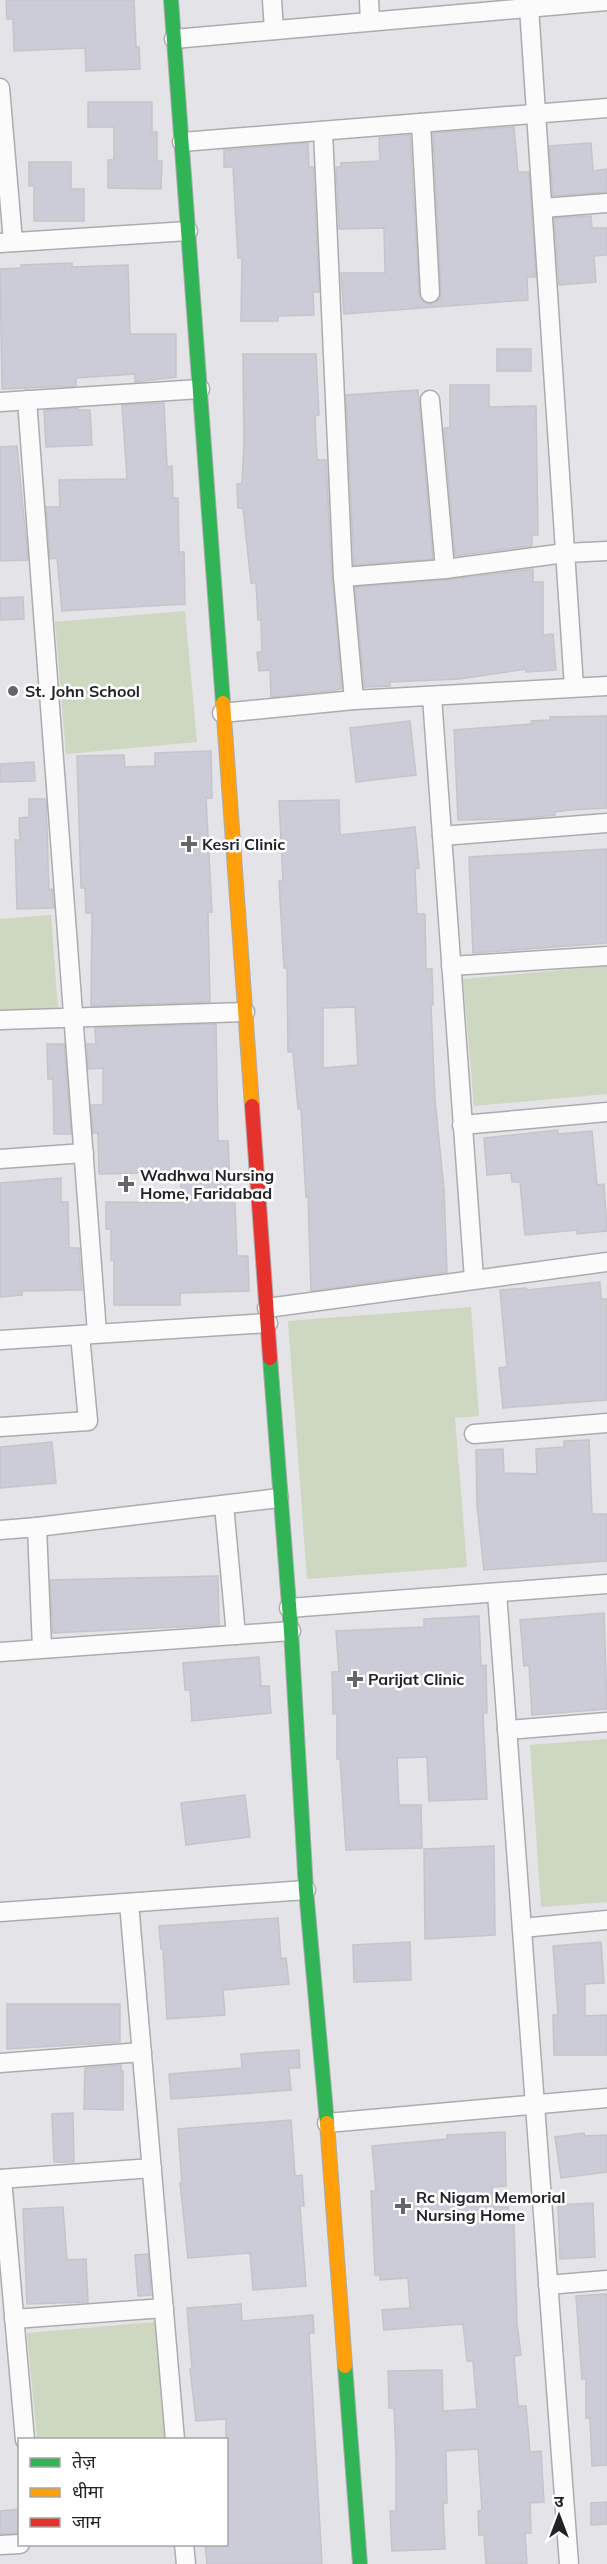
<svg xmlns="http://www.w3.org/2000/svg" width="607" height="2564" font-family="Mulish,'Noto Sans Devanagari',sans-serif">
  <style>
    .green { fill: #ced7bf }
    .building { fill: #cccbd8; stroke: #c5c5c9; stroke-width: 1.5; fill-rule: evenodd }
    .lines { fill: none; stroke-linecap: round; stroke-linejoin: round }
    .street-casing { stroke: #acacb0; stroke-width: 21 }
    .fast-casing { stroke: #acacb0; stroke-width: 16 }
    .slow-casing { stroke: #acacb0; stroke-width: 16 }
    .jam-casing { stroke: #acacb0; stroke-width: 16 }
    .street { stroke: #fbfbfc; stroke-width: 18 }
    .fast { stroke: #30b455; stroke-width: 14 }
    .slow { stroke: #ff9f0a; stroke-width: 14 }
    .jam { stroke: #e5322d; stroke-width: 14 }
    .poi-dot { fill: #66666a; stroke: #fff; stroke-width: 2 }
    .labels { text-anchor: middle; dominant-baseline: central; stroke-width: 5; stroke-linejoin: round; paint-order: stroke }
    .poi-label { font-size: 16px; font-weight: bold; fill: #232226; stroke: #fff; text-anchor: start }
  </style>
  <rect width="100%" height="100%" fill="#e3e3e8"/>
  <!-- green -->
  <g class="green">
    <path d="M185,611l12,131 -131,12 -11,-132z"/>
    <path d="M51,915l7,95 -58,4v-95z"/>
    <path d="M607,966v128l-133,12 -11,-127z"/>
    <path d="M471,1307l8,109 -24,2 12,149 -160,12 -19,-258z"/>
    <path d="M607,1739v163l-66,5 -11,-162z"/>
    <path d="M155,2322l11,117h-129l-10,-106z"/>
  </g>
  <!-- building -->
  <g class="building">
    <path d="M6,0h128l2,47h3l1,22 -54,2 -1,-23 -71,3 -1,-32h-6z"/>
    <path d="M88,102h64v30h5v29h5l-1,28 -53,-1v-28h6v-33h-26z"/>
    <path d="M514,127l4,45h11l7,105h-9l1,23 -184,14 -3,-41h44l-1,-45 -45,1 -3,-62h5v-4l39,-2 -1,-23 31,-3 9,159 5,9 7,1 9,-5 1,-7 -8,-159z"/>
    <path d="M308,143l1,24h4l6,125h-6l1,23 -36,1v5h-37l1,-63h-4l-5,-91h-9v-17z"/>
    <path d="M591,143l2,28 14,-2v23l-54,4 -4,-50z"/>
    <path d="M29,162h42v27h13v32h-50v-35h-5z"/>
    <path d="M591,216l1,12h15v27l-13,1 2,26 -37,3 -5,-67z"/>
    <path d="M72,263v4l56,-2 2,69h46v43l-41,5v-8l-59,4v8l-74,3 -2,-120 21,-1v-3z"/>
    <rect x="497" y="349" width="34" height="22"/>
    <path d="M243,354h73l3,61 -4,1 2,44h9l6,118 10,110 -5,2 -66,7 -1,-27 -11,1 -2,-19h5l-1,-32h-3l-2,-37h-5l-8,-75h-5l-1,-24 5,-1 2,-41z"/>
    <path d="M450,385h39v22l47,-1 2,129h-6v11l-77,10 -11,-128h6z"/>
    <path d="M418,390l15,169 -79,6 -8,-170z"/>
    <path d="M164,403l3,64 5,-1 1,32h5l1,54h5l1,52 -123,7 -5,-53 -7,1 -4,-52h14l-1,-27 68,-1 -5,-74z"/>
    <path d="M78,408v2h12l2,35 -46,2 -2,-37z"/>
    <path d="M17,446l11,114 -28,1v-114z"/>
    <path d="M533,569v13h10v53l10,-1 3,36 -30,2v-3l-67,10 -69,3v4l-26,1 -9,-100 91,-7z"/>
    <path d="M23,597l1,22 -24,1v-22z"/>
    <path d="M607,716v92l-38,2 -14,2v3l-38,4 -59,1 -4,-90 78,-6 -1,-3 19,-1v-3z"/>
    <path d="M410,721l6,54 -60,7 -6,-54z"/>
    <path d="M211,751l1,47h-6l6,114h-4l2,90 -119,4 1,-93h-6l-1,-25h-4l-4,-132 47,-1 1,12 30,-1v-13z"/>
    <path d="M34,762l1,19 -35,1v-18z"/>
    <path d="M29,799h17l3,91 3,-1 2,19 -37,1 -2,-69h5l-1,-22 10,-1z"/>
    <path d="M339,800l1,35 75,-8 4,41 -4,1 2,45h8l1,55h6l1,36h-2l4,95 9,90 3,82 -136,19 -3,-95 -2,1 -5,-88h-3l-5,-57h-5l-1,-84h-3l-5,-87h4l-4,-80zM355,1007l3,58 -35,3v-60z"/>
    <path d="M607,849v94l-134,10 -4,-96z"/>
    <path d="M216,1024l2,117h10l3,62h4l2,53h11l1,35 -69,2v12h-66v-45h-3v-31h-5v-27l76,1 -2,-31 -81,2 -1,-41h-5l-2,-28h12v-37l-15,1 -1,-25h9l-1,-16z"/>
    <path d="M47,1044h17l7,90h-17l-1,-55h-5z"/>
    <path d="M558,1130v4l34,-3 5,54 7,-1 3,47 -30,3v-4l-52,5 -5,-53h-8l-1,-9 -24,2 -3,-37z"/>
    <path d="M61,1178v24h7l1,46h10l3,42 -60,1v4l-22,2v-114z"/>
    <path d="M600,1282l1,17h6v101l-104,8 -4,-40 8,-1 -7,-77 26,-2 1,2z"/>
    <path d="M589,1440l3,74h15v47l-123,9 -7,-65 -1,-55 27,-1 1,24 33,1 -1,-25 28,-2v-6z"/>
    <path d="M52,1442l4,41 -56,5v-41z"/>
    <path d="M218,1576l1,49 -166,8 -3,-53z"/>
    <path d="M604,1613l3,96 -75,6 -3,-50 -5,1 -4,-46z"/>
    <path d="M479,1616l2,50 5,-1 1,48h-4l4,86 -58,2 -2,-44 -30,1 2,47h22l1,43 -76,2 -6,-91h-3v-46l-4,1 -1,-42h7l-3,-41 88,-4v-8z"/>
    <path d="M259,1657l2,29h8l2,27 -79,8 -2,-31h-5l-2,-27z"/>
    <path d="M245,1795l5,42 -64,8 -5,-42z"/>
    <path d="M494,1846l1,89 -70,4 -1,-90z"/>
    <path d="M278,1918l3,41 5,-1 3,26 -66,6 2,25 -58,4 -4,-70h-2l-2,-23z"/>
    <path d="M410,1942l1,38 -57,2 -1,-37z"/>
    <path d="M601,1942l3,41 -19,1v32l22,-1v40h-53l-1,-40h5l-5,-69z"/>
    <path d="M7,2004h113v38l-113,7z"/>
    <path d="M299,2050l1,18h-11l2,22 -120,9 -2,-25 73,-6 -1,-14z"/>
    <path d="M121,2065v6h2v39l-39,-1 1,-41z"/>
    <path d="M73,2113l1,49h-20l-2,-48z"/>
    <path d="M291,2120l4,56 7,-1 2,31h-4l6,80 -53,4 -3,-37 -62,5 -8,-75h2l-4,-54z"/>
    <path d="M505,2132l1,54 -14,1 2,20h14l1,18h5l3,98 4,32 -7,1 4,50h8l4,46 11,-1 3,51 -14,1 1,30h-6l2,31h-41l-2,-29h-5l-1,-24 4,-1 -4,-61 -32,2 1,52h-4l2,46 -53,2 -2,-40h6v-55l-2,-48h-5l-1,-37 54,-1 1,41 34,-2 -4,-48h-6l-4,-37 -79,6 -2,-20 28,-2 -2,-30 -28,2v-5h-5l-4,-84h5l-4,-45 75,-7v-4z"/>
    <path d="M584,2133l1,3 22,-1v37l-46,6 -6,-41z"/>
    <path d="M593,2203l2,54 -35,2 -2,-54z"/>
    <path d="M63,2207l4,53 19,-1 2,43 -61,2 -4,-95z"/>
    <path d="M148,2254l3,41 -13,1 -3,-41z"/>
    <path d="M607,2294v171l-15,1 -2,-48h-4v-39h-4l-6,-83z"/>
    <path d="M241,2304l1,17 71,-6 1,18h-5l13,231h-115l-2,-20h21v-125l-30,2 -6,-52h2l-5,-61z"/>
    <path d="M607,2502v22l-16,1v-22z"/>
    <path d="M20,2509v24l-20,1v-23z"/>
  </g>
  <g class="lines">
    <!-- street casing -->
    <g class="street-casing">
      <g id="street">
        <path d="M272,0l2,30"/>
        <path d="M369,0l1,21"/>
        <path d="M529,7l45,680"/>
        <path d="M174,39l433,-38"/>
        <path d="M0,88l13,154"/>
        <path d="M421,123l9,170"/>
        <path d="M323,131l20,446 11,123"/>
        <path d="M182,142l425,-34"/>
        <path d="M543,208l64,-5"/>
        <path d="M0,243l188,-12"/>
        <path d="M27,400l70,933"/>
        <path d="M430,400l15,169"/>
        <path d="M0,402l200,-13"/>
        <path d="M343,577l102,-8 120,-16 42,-2"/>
        <path d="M432,697l42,582"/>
        <path d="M222,713l132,-13 253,-14"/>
        <path d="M442,836l165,-13"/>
        <path d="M451,966l156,-10"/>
        <path d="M0,1020l245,-8"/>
        <path d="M462,1125l145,-13"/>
        <path d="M0,1159l84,-6"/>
        <path d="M267,1308l340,-46"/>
        <path d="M0,1340l268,-17"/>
        <path d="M0,1427l88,-6 -8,-86"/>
        <path d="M474,1434l133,-11"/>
        <path d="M224,1505l12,130"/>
        <path d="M37,1527l242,-29"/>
        <path d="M0,1530l37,-3 5,121"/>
        <path d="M497,1593l72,971"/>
        <path d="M289,1608l318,-24"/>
        <path d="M0,1652l291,-21"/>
        <path d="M507,1730l100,-8"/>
        <path d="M129,1903l46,537"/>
        <path d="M0,1912l306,-22"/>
        <path d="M522,1928l85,-8"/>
        <path d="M0,2063l142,-11"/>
        <path d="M327,2123l280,-25"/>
        <path d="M0,2179l152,-11"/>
        <path d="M2,2179l23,261"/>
        <path d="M548,2285l59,-5"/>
        <path d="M14,2319l150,-11"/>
        <path d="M184,2544l2,20"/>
        <path d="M0,2545l20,-1"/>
      </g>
    </g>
    <!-- fast casing -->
    <g class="fast-casing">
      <g id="fast">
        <path d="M171,0l52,703"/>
        <path d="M270,1358l21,273 15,259 21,233"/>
        <path d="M345,2366l15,198"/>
      </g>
    </g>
    <!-- slow casing -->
    <g class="slow-casing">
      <g id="slow">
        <path d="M223,703l29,403"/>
        <path d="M327,2123l18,243"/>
      </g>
    </g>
    <!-- jam casing -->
    <g class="jam-casing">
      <path id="jam" d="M252,1106l18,252"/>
    </g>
    <!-- street -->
    <use href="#street" class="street"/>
    <!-- fast -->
    <use href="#fast" class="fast"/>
    <!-- slow -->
    <use href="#slow" class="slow"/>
    <!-- jam -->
    <use href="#jam" class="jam"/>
  </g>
  <!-- markers -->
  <g class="poi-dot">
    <circle cx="13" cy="691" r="6"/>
    <path d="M186 835h6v6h6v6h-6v6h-6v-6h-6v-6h6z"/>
    <path d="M123 1175h6v6h6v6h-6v6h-6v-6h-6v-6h6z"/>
    <path d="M352 1670h6v6h6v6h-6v6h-6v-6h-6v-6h6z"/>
    <path d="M400 2197h6v6h6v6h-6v6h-6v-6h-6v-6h6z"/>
  </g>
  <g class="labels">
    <!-- poi labels -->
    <g class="poi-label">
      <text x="25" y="691">St. John School</text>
      <text x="202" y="844">Kesri Clinic</text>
      <text x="140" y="1175">Wadhwa Nursing<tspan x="140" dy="18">Home, Faridabad</tspan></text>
      <text x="368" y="1679">Parijat Clinic</text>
      <text x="416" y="2197">Rc Nigam Memorial<tspan x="416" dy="18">Nursing Home</tspan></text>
    </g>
  </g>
  <!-- legend -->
  <rect x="18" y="2438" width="210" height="108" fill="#ffffff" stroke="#a7a7a8" stroke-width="1.5"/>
  <rect x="30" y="2458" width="30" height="9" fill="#30b455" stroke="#a7a7a8" stroke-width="1.5"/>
  <text x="72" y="2468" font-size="18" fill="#232226">तेज़</text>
  <rect x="30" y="2488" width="30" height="9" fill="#ff9f0a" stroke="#a7a7a8" stroke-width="1.5"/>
  <text x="72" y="2498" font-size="18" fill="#232226">धीमा</text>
  <rect x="30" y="2518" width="30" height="9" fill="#e5322d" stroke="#a7a7a8" stroke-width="1.5"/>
  <text x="72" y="2528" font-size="18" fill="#232226">जाम</text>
  <!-- north arrow -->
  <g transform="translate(559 2516)" stroke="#ffffff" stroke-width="4.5" paint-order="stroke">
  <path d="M0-4.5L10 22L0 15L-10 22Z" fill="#232226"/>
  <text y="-9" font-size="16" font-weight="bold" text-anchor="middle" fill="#232226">उ</text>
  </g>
</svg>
